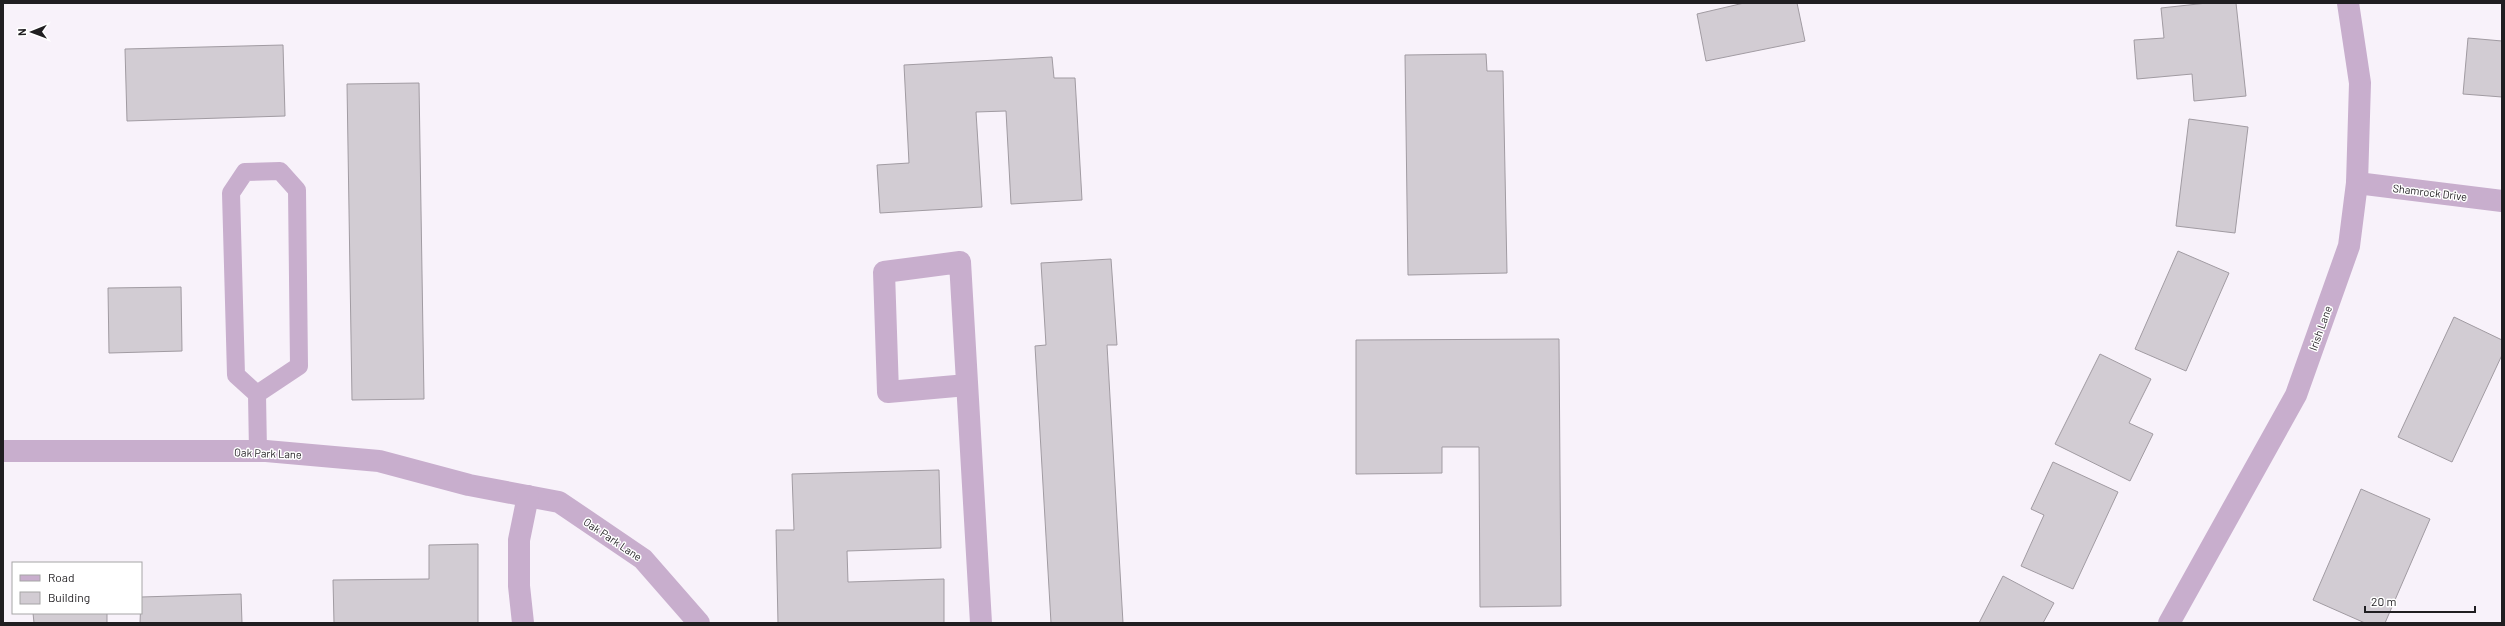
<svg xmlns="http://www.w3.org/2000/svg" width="2505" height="626" font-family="Barlow,sans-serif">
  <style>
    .building { fill: #d2ccd3; stroke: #a19ba2 }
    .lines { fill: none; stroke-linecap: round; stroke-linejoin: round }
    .service { stroke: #c8aecd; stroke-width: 18 }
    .minor { stroke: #c8aecd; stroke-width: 22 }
    .labels { text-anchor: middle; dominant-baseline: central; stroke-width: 3; stroke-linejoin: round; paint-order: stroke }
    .street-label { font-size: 11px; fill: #201e21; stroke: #fff }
  </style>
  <rect width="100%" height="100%" fill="#f8f2fa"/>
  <!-- building -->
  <g class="building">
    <path d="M1744,3h53l8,38 -99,20 -9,-47z"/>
    <path d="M2207,3h29l10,93 -52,5 -2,-27 -55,5 -3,-39 30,-2 -3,-30z"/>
    <path d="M2468,38l34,3v56l-39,-3z"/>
    <path d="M283,45l2,71 -158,5 -2,-72z"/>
    <path d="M1486,54l1,17h16l4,202 -99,2 -3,-220z"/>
    <path d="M1052,57l2,21h21l7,122 -71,4 -5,-93 -30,1 6,95 -102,6 -3,-48 32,-2 -5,-98z"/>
    <path d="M419,83l5,316 -72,1 -5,-316z"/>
    <path d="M2189,119l59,8 -13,106 -59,-7z"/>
    <path d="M2178,251l51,22 -43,98 -51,-22z"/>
    <path d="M1111,259l6,86h-10l16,278h-72l-16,-277 11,-1 -5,-82z"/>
    <path d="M181,287l1,64 -73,2 -1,-65z"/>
    <path d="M2454,317l48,23v15l-50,107 -54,-25z"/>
    <path d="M1559,339l2,267 -81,1 -1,-160h-37v26l-86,1v-134z"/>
    <path d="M2100,354l51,25 -22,44 24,11 -23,47 -75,-37z"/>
    <path d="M2053,462l65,30 -45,97 -52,-23 23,-51 -13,-6z"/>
    <path d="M939,470l2,78 -94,3 1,31 96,-3v44h-166l-2,-93h18l-2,-56z"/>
    <path d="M2361,489l69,30 -45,104h-20l-52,-23z"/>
    <path d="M478,544v79h-144l-1,-43 96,-1v-34z"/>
    <path d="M2003,576l51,27 -11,20h-64z"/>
    <path d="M241,594l1,29h-102l1,-26z"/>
    <path d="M33,613h74v10h-73z"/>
  </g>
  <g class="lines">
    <!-- service -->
    <path class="service" d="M257,394l42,-28 -2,-176 -17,-19 -35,1 -14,21 5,182 21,19 1,58"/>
    <!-- minor -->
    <g class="minor">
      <path d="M2357,183l145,18"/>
      <path d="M967,385l-79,7 -4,-120 76,-10 21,361"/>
      <path d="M3,451h263l113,10 90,24 90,17 84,57 56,64"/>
      <path d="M523,623l-4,-37v-46l9,-44"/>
      <path d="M2169,623l127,-228 53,-149 8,-63 3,-100 -12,-80"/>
    </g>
  </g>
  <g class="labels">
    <!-- street labels -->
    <g class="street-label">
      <text transform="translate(2430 192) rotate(7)">Shamrock Drive</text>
      <text transform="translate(2320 328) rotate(-70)">Irish Lane</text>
      <text transform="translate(268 453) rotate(2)">Oak Park Lane</text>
      <text transform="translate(613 539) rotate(34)">Oak Park Lane</text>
    </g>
  </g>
  <!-- border -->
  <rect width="2505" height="626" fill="none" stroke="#201e21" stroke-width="8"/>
  <!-- legend -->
  <rect x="12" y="562" width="130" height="52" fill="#ffffff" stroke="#a6a5a6"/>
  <rect x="20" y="575" width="20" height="6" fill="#c8aecd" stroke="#a6a5a6"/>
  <text x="48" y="582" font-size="12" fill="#201e21">Road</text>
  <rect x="20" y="592" width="20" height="12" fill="#d2ccd3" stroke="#a6a5a6"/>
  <text x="48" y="602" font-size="12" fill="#201e21">Building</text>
  <!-- north arrow -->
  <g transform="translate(32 32) rotate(269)" stroke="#ffffff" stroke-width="3" paint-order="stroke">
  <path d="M0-3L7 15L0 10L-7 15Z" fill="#201e21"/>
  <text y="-6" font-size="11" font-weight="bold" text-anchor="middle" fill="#201e21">N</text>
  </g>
  <!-- scale -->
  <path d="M2365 606v6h110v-6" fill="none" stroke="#201e21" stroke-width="2"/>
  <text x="2371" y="606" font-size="12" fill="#201e21" stroke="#ffffff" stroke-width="3" paint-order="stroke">20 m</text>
</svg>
